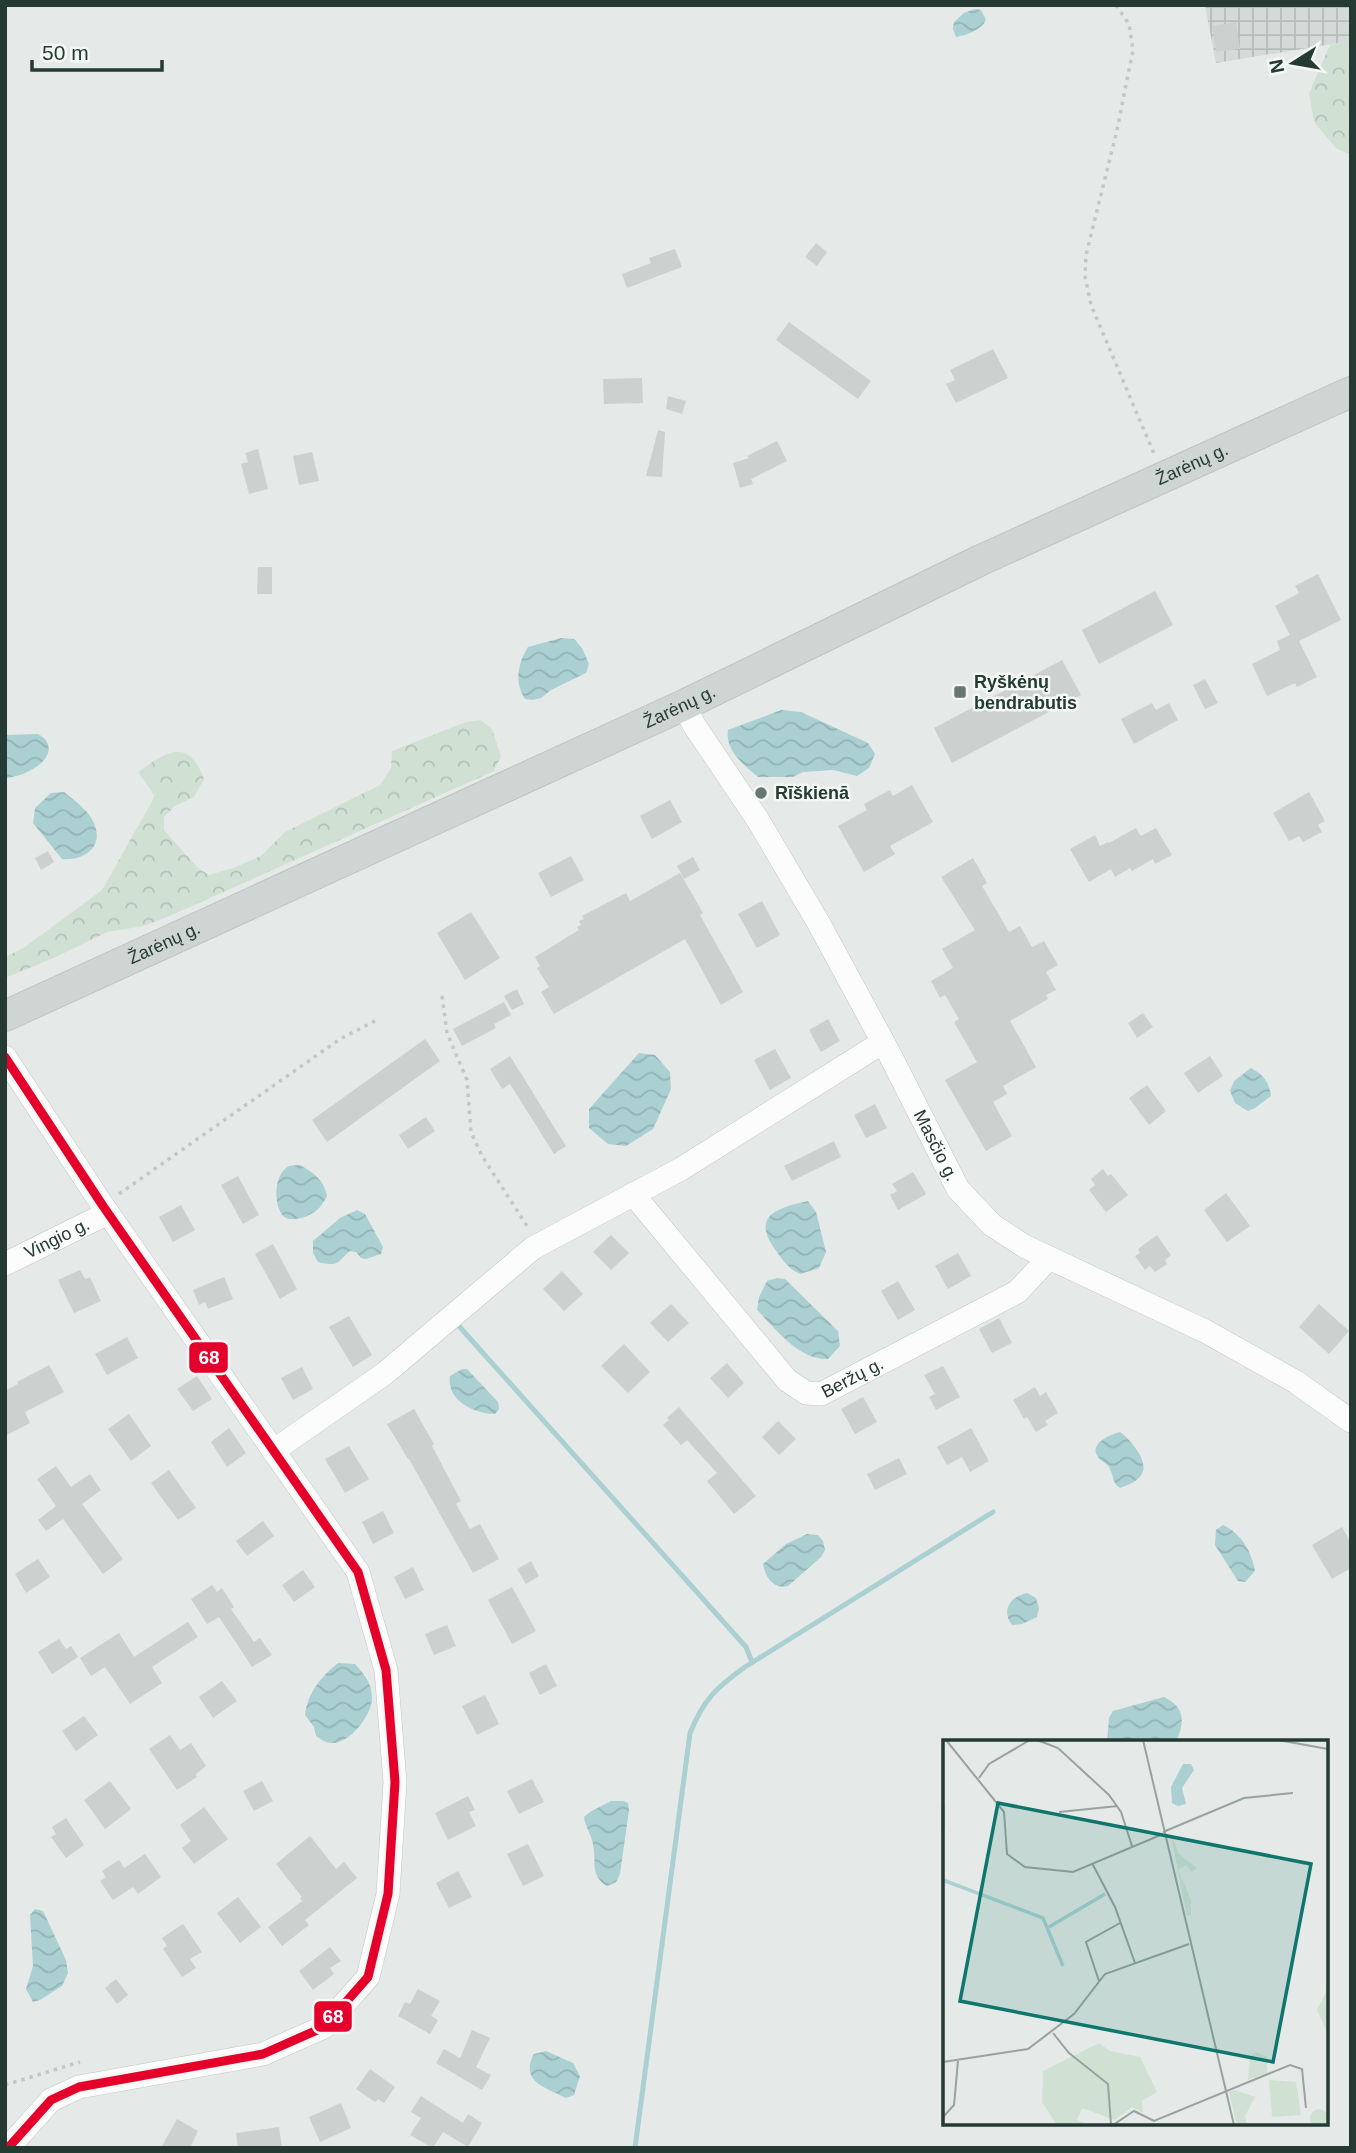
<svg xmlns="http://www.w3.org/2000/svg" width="1356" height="2153" font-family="Helvetica,sans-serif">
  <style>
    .industrial { fill: url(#industrial-grid) }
    .forest { fill: url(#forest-crowns) }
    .water { fill: url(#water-waves) }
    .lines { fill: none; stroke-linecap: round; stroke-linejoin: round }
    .stream { stroke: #abd0d2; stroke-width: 5 }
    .building { fill: #ccd1cf }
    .minor-casing { stroke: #c2c6c4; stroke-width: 24 }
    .major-casing { stroke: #bdc4c2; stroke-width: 32 }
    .path { stroke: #c2c9c5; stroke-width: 3.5; stroke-dasharray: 3.5 5; stroke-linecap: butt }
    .minor { stroke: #fbfcfb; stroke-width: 23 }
    .major { stroke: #cfd5d3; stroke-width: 30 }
    .bus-1-casing { stroke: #f3f8f5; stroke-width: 14 }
    .bus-1 { stroke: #e4002b; stroke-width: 9 }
    .poi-dot { fill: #687772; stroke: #f3f8f5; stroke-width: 2.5 }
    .labels { text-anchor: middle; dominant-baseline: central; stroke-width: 5; stroke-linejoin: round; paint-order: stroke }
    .street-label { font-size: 18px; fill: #253a33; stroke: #f3f8f5 }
    .poi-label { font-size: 18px; font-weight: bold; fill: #253a33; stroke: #f3f8f5; text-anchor: start }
    .inset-river { fill: none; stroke: #abd0d2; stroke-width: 3.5 }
    .inset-road { fill: none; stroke: #98a39f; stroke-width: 2 }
    .view { fill: #0f766e; fill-opacity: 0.15; stroke: #0f766e; stroke-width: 3.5 }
    .inset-edge { fill: none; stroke: #253a33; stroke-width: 3.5 }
    .line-badge { stroke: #f3f8f5; stroke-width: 2.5 }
    .badge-label { font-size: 19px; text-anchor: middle; font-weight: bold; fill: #fff }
  </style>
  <defs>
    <pattern id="industrial-grid" width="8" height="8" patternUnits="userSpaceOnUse" patternTransform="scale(1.75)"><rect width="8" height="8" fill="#d4dad7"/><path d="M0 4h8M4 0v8" fill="none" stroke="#b6bcb9"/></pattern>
    <pattern id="forest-crowns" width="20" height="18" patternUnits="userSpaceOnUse" patternTransform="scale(1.75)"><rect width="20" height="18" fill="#d0e1d4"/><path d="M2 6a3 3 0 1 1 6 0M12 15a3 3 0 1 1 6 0" fill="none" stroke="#b2c2b6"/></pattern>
    <pattern id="water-waves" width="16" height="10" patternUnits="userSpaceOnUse" patternTransform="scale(1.75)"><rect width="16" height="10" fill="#abd0d2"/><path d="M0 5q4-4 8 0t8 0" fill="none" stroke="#93b3b5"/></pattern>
  </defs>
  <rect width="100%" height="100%" fill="#e5e9e7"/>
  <!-- industrial -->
  <path class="industrial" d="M1205,5h146v36l-135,22z"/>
  <!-- forest -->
  <g class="forest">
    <path d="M1351,41v114l-15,-7 -22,-26 -5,-29 21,-48z"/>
    <path d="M480,720l12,9 9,27 -7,15 -322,144 -28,11 -37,6 -51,25 -51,21v-21l20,-10 77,-57 53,-94 -17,-24c28,-20 50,-36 66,7l-10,18 -19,9 -11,11v13l34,38 11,7 24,-7 28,-12 24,-24 95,-47 11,-17 1,-17 74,-29z"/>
  </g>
  <!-- water -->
  <g class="water">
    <path d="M975,9l6,1 5,10c-5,10 -19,15 -30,17l-3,-8 1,-7 10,-9z"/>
    <path d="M561,638l13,1 8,9 7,16 -3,9 -35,17 -10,8 -8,2 -8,-1c-11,-17 -7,-36 3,-52z"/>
    <path d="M781,710l20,2 67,31 7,11 -6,14 -12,8 -24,-6 -30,2 -10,5h-35c-15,-13 -33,-26 -30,-47z"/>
    <path d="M38,734c3,2 7,4 9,8 10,20 -27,36 -42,36v-43z"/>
    <path d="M64,792c11,9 27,20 31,34 8,23 -13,35 -33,33l-29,-36 2,-15 16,-15z"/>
    <path d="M639,1053l16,2 15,17 1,17 -18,40 -27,17 -18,-2 -19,-16v-19z"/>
    <path d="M1251,1068c13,7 18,14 20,28l-16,12 -7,3 -13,-8 -5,-12 4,-10z"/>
    <path d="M300,1165c14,8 24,15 27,31 -3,5 -6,11 -10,14 -8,7 -30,15 -36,3 -7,-12 -7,-39 8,-47 3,-1 8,-1 11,-1z"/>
    <path d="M808,1201l8,11 10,40 -7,16 -19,6c-11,-5 -16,-12 -23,-22 -27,-35 -2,-44 31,-51z"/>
    <path d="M357,1210l8,4 18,33 -2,7 -15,5 -5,-1 -5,-6 -6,-1c-14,12 -11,16 -32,11l-5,-9v-12l27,-23z"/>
    <path d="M777,1278l8,1 53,52 2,15 -12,13c-29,1 -51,-29 -71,-49l2,-13 8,-16z"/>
    <path d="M462,1369h5l31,33 1,7 -4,5c-20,0 -49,-13 -45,-38z"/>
    <path d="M1120,1432c9,6 27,27 23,39 -3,10 -15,14 -23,17 -8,-5 -6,-11 -10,-19 -2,-6 -8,-7 -12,-12 -10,-13 13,-23 22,-25z"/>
    <path d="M1223,1525c19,9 28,26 32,46l-10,11 -7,-1 -23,-36 1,-15z"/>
    <path d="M807,1534l11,1 5,6 2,9 -4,7 -33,29c-14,4 -23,-9 -25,-22l23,-20z"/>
    <path d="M1027,1593l9,5 3,10 -2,9 -15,7 -10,1c-11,-15 -2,-28 15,-32z"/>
    <path d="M338,1663l17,1c9,10 17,19 17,34 0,17 -23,47 -41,45 -6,0 -10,-4 -15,-7l-2,-9 -9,-12c3,-23 16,-38 33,-52z"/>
    <path d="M1164,1697c21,10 21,25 12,45h-69l2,-24 4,-7z"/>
    <path d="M611,1801h12l5,2 1,7 -9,64 -4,8 -9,4c-18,-11 -10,-25 -14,-41 -1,-10 -8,-18 -9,-28l6,-5z"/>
    <path d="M35,1909l8,2 23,49 2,13 -6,13 -22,14 -7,2 -7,-13 7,-23 -3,-51z"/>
    <path d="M546,2051l27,12 7,13 -6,19 -8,3c-20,-10 -47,-17 -32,-44z"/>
  </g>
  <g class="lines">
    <!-- stream -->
    <g class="stream">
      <path d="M458,1325l288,322 6,15"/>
      <path d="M635,2148l55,-415c14,-34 26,-45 55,-66l248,-155"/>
    </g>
  </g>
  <!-- building -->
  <g class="building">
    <path d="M1236,22l4,27 -24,3 -4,-26z"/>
    <path d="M816,243l11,9 -10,14 -12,-9z"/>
    <path d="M675,249l7,18 -55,21 -5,-14 29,-11 -2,-5z"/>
    <path d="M789,322l82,59 -13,18 -82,-59z"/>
    <path d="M993,349l15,29 -52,25 -10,-19 9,-4 -5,-10z"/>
    <path d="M642,378l1,25 -39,1 -1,-25z"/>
    <path d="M668,396l18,5 -4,13 -16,-5z"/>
    <path d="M658,430l7,2 -3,45 -16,-1z"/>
    <path d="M777,441l10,20 -36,18 2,5 -13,4 -7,-25 16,-5 -2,-2z"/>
    <path d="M258,449l10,40 -19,5 -8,-30 7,-2 -3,-9z"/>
    <path d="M312,452l7,29 -20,4 -6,-29z"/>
    <path d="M258,567h14v27h-15z"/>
    <path d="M1318,574l23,46 -42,21 18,36 -20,10 -2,-4 -28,13 -15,-32 28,-14 -3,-9 13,-6 -15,-29 24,-13 -4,-7z"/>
    <path d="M1155,591l18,34 -74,39 -17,-34z"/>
    <path d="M1062,660l19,35 -129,68 -18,-35z"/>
    <path d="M1205,679l13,24 -13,6 -12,-24z"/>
    <path d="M1152,703l4,7 13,-7 9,17 -44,24 -13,-25z"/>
    <path d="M912,785l21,37 -43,24 5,8 -31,18 -26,-46 29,-16 -3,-6 26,-14 3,6z"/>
    <path d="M1309,792l16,29 -7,4 4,7 -19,10 -4,-6 -10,5 -16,-28z"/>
    <path d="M670,800l12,22 -30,17 -12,-23z"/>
    <path d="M1136,828l5,8 15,-8 16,27 -17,9 -2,-5 -21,12 -2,-3 -15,9 -4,-8 -22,13 -19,-33 25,-14 5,11 8,-4 1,1z"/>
    <path d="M48,851l6,11 -13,8 -6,-12z"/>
    <path d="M571,856l13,24 -33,17 -13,-24z"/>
    <path d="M693,857l7,13 -16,9 -7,-13z"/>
    <path d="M973,858l14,25 -5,3 27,46 11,-6 12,21 12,-6 14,24 -12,7 10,18 -10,5 2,4 -38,22 26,46 -33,19 4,8 -14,8 19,34 -26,15 -41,-71 32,-18 -23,-40 5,-3 -14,-24 -5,3 -9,-17 22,-13 -11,-19 33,-19 -34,-53z"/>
    <path d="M680,873l23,40 -3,2 43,77 -22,13 -36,-66 -131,75 -13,-22 8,-5 -12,-19 3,-2 -5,-9 44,-27 -2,-3 4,-2 -2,-4 5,-2 -2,-3 44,-23 4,8z"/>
    <path d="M762,901l18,34 -23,13 -19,-34z"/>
    <path d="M471,912l29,46 -35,22 -28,-47z"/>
    <path d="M517,989l7,15 -12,6 -8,-14z"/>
    <path d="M504,1002l7,13 -17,9 2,4 -34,18 -9,-17z"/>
    <path d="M1143,1013l10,14 -16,11 -9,-15z"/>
    <path d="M828,1019l12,22 -19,11 -12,-22z"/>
    <path d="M425,1039l15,22 -113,81 -15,-22z"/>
    <path d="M775,1049l16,29 -21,12 -16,-30z"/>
    <path d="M510,1056l56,90 -12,8 -44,-70 -8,5 -12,-20z"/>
    <path d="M1210,1056l13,20 -25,17 -14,-20z"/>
    <path d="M1147,1085l19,26 -17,14 -20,-27z"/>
    <path d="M875,1104l12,24 -21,10 -12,-23z"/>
    <path d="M426,1117l9,14 -27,18 -9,-14z"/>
    <path d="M834,1141l7,16 -49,24 -8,-15z"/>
    <path d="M1103,1169l5,7 3,-2 17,21 -22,17 -17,-22 6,-5 -4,-6z"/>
    <path d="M913,1172l13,22 -28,16 -8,-15 7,-4 -5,-7z"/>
    <path d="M238,1176l21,39 -16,9 -22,-39z"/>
    <path d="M1226,1193l24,33 -23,16 -23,-32z"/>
    <path d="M181,1205l14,25 -22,12 -14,-25z"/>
    <path d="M611,1235l18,18 -18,17 -18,-18z"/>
    <path d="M1157,1235l14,20 -6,5 2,4 -12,8 -5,-6 -5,4 -10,-14 5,-3 -2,-4z"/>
    <path d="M273,1244l24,45 -17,10 -25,-45z"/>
    <path d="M958,1253l13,23 -23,13 -13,-23z"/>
    <path d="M80,1270l5,9 5,-2 11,24 -27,12 -16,-33z"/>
    <path d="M562,1271l21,23 -19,17 -21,-22z"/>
    <path d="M224,1277l9,22 -25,10 -3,-7 -6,3 -6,-15z"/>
    <path d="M898,1281l17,29 -17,10 -17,-29z"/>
    <path d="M671,1304l18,19 -21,19 -18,-19z"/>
    <path d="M1319,1304l30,27 -20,23 -30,-27z"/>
    <path d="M349,1316l23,39 -19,12 -24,-40z"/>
    <path d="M999,1318l13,25 -20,10 -13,-24z"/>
    <path d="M127,1337l11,21 -31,17 -12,-21z"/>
    <path d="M624,1344l26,28 -22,21 -27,-27z"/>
    <path d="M727,1363l17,20 -16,15 -18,-20z"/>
    <path d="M49,1365l15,27 -39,20 5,11 -25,13v-45l13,-7 -1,-2z"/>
    <path d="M943,1366l17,31 -24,13 -7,-13 6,-3 -11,-19z"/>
    <path d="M302,1367l11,22 -20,11 -12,-22z"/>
    <path d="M197,1376l15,23 -19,12 -16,-22z"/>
    <path d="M1035,1387l5,9 6,-4 12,21 -13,8 3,4 -12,7 -9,-15 -3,2 -11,-19z"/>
    <path d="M863,1397l14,25 -22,12 -14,-25z"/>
    <path d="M679,1407l77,89 -22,18 -27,-33 10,-8 -30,-33 -6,5 -18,-20 6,-5 -2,-2z"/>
    <path d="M414,1409l20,35 -2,2 29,55 -5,3 14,25 10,-5 19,35 -26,14 -64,-114h-1l-21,-35z"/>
    <path d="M129,1414l22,32 -20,15 -23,-32z"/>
    <path d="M778,1421l18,18 -17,16 -17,-18z"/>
    <path d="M229,1428l17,25 -19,14 -16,-25z"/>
    <path d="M971,1428l18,33 -19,11 -8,-15 -15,8 -10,-18z"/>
    <path d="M349,1446l20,33 -24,14 -20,-34z"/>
    <path d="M899,1458l8,16 -32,16 -8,-16z"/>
    <path d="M56,1466l15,21 19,-13 11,16 -19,14 41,55 -20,15 -40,-55 -17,12 -8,-11 18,-14 -19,-27z"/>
    <path d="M169,1470l27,38 -18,12 -27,-37z"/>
    <path d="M383,1511l11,22 -21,11 -11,-22z"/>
    <path d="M263,1521l11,15 -27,20 -11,-15z"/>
    <path d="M1342,1527l9,16v25l-19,11 -20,-34z"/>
    <path d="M38,1559l12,18 -24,16 -11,-19z"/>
    <path d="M531,1561l8,15 -13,8 -9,-15z"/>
    <path d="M413,1567l11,23 -19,9 -11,-22z"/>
    <path d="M303,1570l12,17 -21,15 -12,-17z"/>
    <path d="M212,1585l5,7 5,-4 12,19 -3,2 23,33 6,-4 12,17 -20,12 -33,-50 -12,7 -16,-25z"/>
    <path d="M512,1587l24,44 -24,13 -24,-44z"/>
    <path d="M188,1622l10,15 -46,30 10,16 -32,21 -25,-37 -14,9 -11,-18 39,-25 15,24z"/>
    <path d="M447,1625l9,21 -22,9 -9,-21z"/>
    <path d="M59,1639l7,10 5,-3 7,11 -26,17 -14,-22z"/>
    <path d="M546,1664l11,22 -17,9 -11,-22z"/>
    <path d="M222,1681l15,20 -24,17 -14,-21z"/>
    <path d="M485,1695l14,29 -22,11 -15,-29z"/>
    <path d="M84,1716l14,19 -22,16 -14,-20z"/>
    <path d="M170,1735l10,15 11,-7 15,23 -10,8 1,3 -20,13 -28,-41z"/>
    <path d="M532,1779l12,23 -25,12 -12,-23z"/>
    <path d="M110,1781l21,28 -26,20 -21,-29z"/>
    <path d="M262,1781l11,20 -19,10 -11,-20z"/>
    <path d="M468,1796l7,14 -6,2 7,14 -28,14 -13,-27z"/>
    <path d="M204,1807l24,32 -34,25 -12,-16 9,-7 -11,-16z"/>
    <path d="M66,1818l18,27 -18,13 -15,-21 5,-3 -4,-7z"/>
    <path d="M310,1836l26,33 8,-7 13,16 -52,42 4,5 -27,21 -14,-19 34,-26 -2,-3 2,-1 -26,-33z"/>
    <path d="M528,1844l16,32 -21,10 -16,-32z"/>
    <path d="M145,1854l16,23 -23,17 -5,-7 -20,13 -13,-19 6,-4 -4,-6 17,-11 5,8z"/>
    <path d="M458,1871l14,26 -23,11 -13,-25z"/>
    <path d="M238,1897l23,30 -21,16 -23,-30z"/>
    <path d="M183,1924l19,28 -12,7 6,9 -14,9 -19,-28 4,-3 -5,-8z"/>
    <path d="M330,1947l11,14 -11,7 4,6 -21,16 -14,-19z"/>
    <path d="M116,1979l12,16 -11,9 -12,-16z"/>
    <path d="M418,1989l22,12 -9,15 7,4 -8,14 -32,-18 7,-14 5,2z"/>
    <path d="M472,2030l18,8 -14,29 15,8 -9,15 -46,-27 8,-14 16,9z"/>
    <path d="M370,2069l25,18 -11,16 -6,-4 -3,3 -19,-13z"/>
    <path d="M421,2096l42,27 5,-9 14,9 -14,24 -25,-15 -10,16 -23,-13 11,-17 -10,-6z"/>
    <path d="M341,2103l10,25 -31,14 -11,-25z"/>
    <path d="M177,2119l21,12 -8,17h-29z"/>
    <path d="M279,2127l3,21h-44l-2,-15z"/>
  </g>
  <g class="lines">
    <!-- minor casing -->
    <g class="minor-casing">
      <g id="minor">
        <path id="s1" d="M684,705l10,20 64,95 60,102 71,131 69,136 34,36 32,21 181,85 91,51 55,39"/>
        <path d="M5,1057l98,149 255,366 28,98 9,112 -7,112 -20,83 -44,50 -61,27 -184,33 -28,13 -43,48"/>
        <path id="s2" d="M633,1194l154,186 19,13 15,1 196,-102 32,-34"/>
        <path id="s3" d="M5,1264l103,-51"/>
        <path d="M273,1451l111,-77 149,-126 148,-79 202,-127"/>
      </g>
    </g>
    <!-- major casing -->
    <g class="major-casing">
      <g id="major">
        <path id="s4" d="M5,1016l679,-311 297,-145 370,-168"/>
      </g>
    </g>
    <!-- path -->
    <g class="path">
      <path d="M1116,5l13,19 4,26 -16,80 -31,125 -1,21 6,29 64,151"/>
      <path d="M442,996l5,37 20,47 4,52 11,24 47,73"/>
      <path d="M119,1194l221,-155 37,-19"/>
      <path d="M5,2085l75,-23"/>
    </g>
    <!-- minor -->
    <use href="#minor" class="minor"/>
    <!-- major -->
    <use href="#major" class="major"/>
    <!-- bus-1 casing -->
    <g class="bus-1-casing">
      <path id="bus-1" d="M5,1057l98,149 255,366 28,98 9,112 -7,112 -20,83 -44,50 -61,27 -184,33 -28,13 -43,48"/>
    </g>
    <!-- bus-1 -->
    <use href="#bus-1" class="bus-1"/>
  </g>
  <!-- markers -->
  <g class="poi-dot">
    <rect x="953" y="685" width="14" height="14" rx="3.5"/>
    <circle cx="761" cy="793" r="7"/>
  </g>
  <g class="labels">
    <!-- street labels -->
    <g class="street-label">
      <text stroke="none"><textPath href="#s4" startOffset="1309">Žarėnų g.</textPath></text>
      <text stroke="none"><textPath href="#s4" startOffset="742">Žarėnų g.</textPath></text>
      <text stroke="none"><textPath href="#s4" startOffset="175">Žarėnų g.</textPath></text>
      <text stroke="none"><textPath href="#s1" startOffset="508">Masčio g.</textPath></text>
      <text stroke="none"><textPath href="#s3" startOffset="58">Vingio g.</textPath></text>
      <text stroke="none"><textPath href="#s2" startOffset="315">Beržų g.</textPath></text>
    </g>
    <!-- poi labels -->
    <g class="poi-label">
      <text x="974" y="682">Ryškėnų<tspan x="974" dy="21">bendrabutis</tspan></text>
      <text x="775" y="793">Rīškienā</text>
    </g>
  </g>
  <!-- overview -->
  <g transform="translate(943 1740)">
    <rect width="385" height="385" fill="#e5e9e7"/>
    <path d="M227,91l9,23 18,14 -5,4 -6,-7 -8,5 13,30v15l-4,1zM385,248v46l-11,-24zM156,303l11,8 30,6 17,35 -15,9 1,12 -11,-6 -17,13 -33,-12 -5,12 12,5h-32l-15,-23 1,-31zM313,312l11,5v16l-19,7 2,-23zM326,340l27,2 5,33 -29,2zM292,350l20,7 -10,19 2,9h-10l-8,-33zM367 378a9 9 0 1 1 18 0a9 9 0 1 1-18 0Z" fill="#d0e1d4"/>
    <path d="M240,24h8l3,6 -12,18 4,16 -8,2 -6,-3 -1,-16z" fill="#abd0d2"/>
    <path class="inset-river" d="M0,65v25M0,140l100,38 20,48M106,187l56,-33"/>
    <path class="inset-road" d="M3,0l58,72 3,42 18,13 48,5 90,-38M94,0l21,8 51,47 12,17 11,34M200,0l91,385M335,0l50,9M36,38l10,-14 41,-24M116,72l59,-6M220,92l81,-34 49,-5M149,123l23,44 20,56M156,241l-13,-39 34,-19M110,293l16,20 39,31 3,41M0,322l85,-13 46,-35 31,-40 84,-30M0,377l11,-12 4,-44M170,385l21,-14 20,10 136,-56 12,4 4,39"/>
    <path class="view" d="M55,63l313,61 -38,198 -313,-61z"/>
    <rect width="385" height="385" class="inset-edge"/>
  </g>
  <g class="line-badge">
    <rect x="188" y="1341" width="41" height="33" rx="7" fill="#e4002b"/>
    <rect x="313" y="2000" width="40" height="33" rx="7" fill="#e4002b"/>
  </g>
  <g class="badge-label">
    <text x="209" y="1364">68</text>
    <text x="333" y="2023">68</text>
  </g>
  <!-- border -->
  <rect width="1356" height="2153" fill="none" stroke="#253a33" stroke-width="14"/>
  <!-- north arrow -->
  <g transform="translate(1293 63) rotate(259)" stroke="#f3f8f5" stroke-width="5" paint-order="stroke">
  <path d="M0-5L12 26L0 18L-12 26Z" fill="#253a33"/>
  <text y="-10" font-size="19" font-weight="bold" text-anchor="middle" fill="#253a33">N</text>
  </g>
  <!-- scale -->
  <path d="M32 60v10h130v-10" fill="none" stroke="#253a33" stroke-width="3.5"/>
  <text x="42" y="60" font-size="21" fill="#253a33" stroke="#f3f8f5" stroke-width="5" paint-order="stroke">50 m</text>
</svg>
